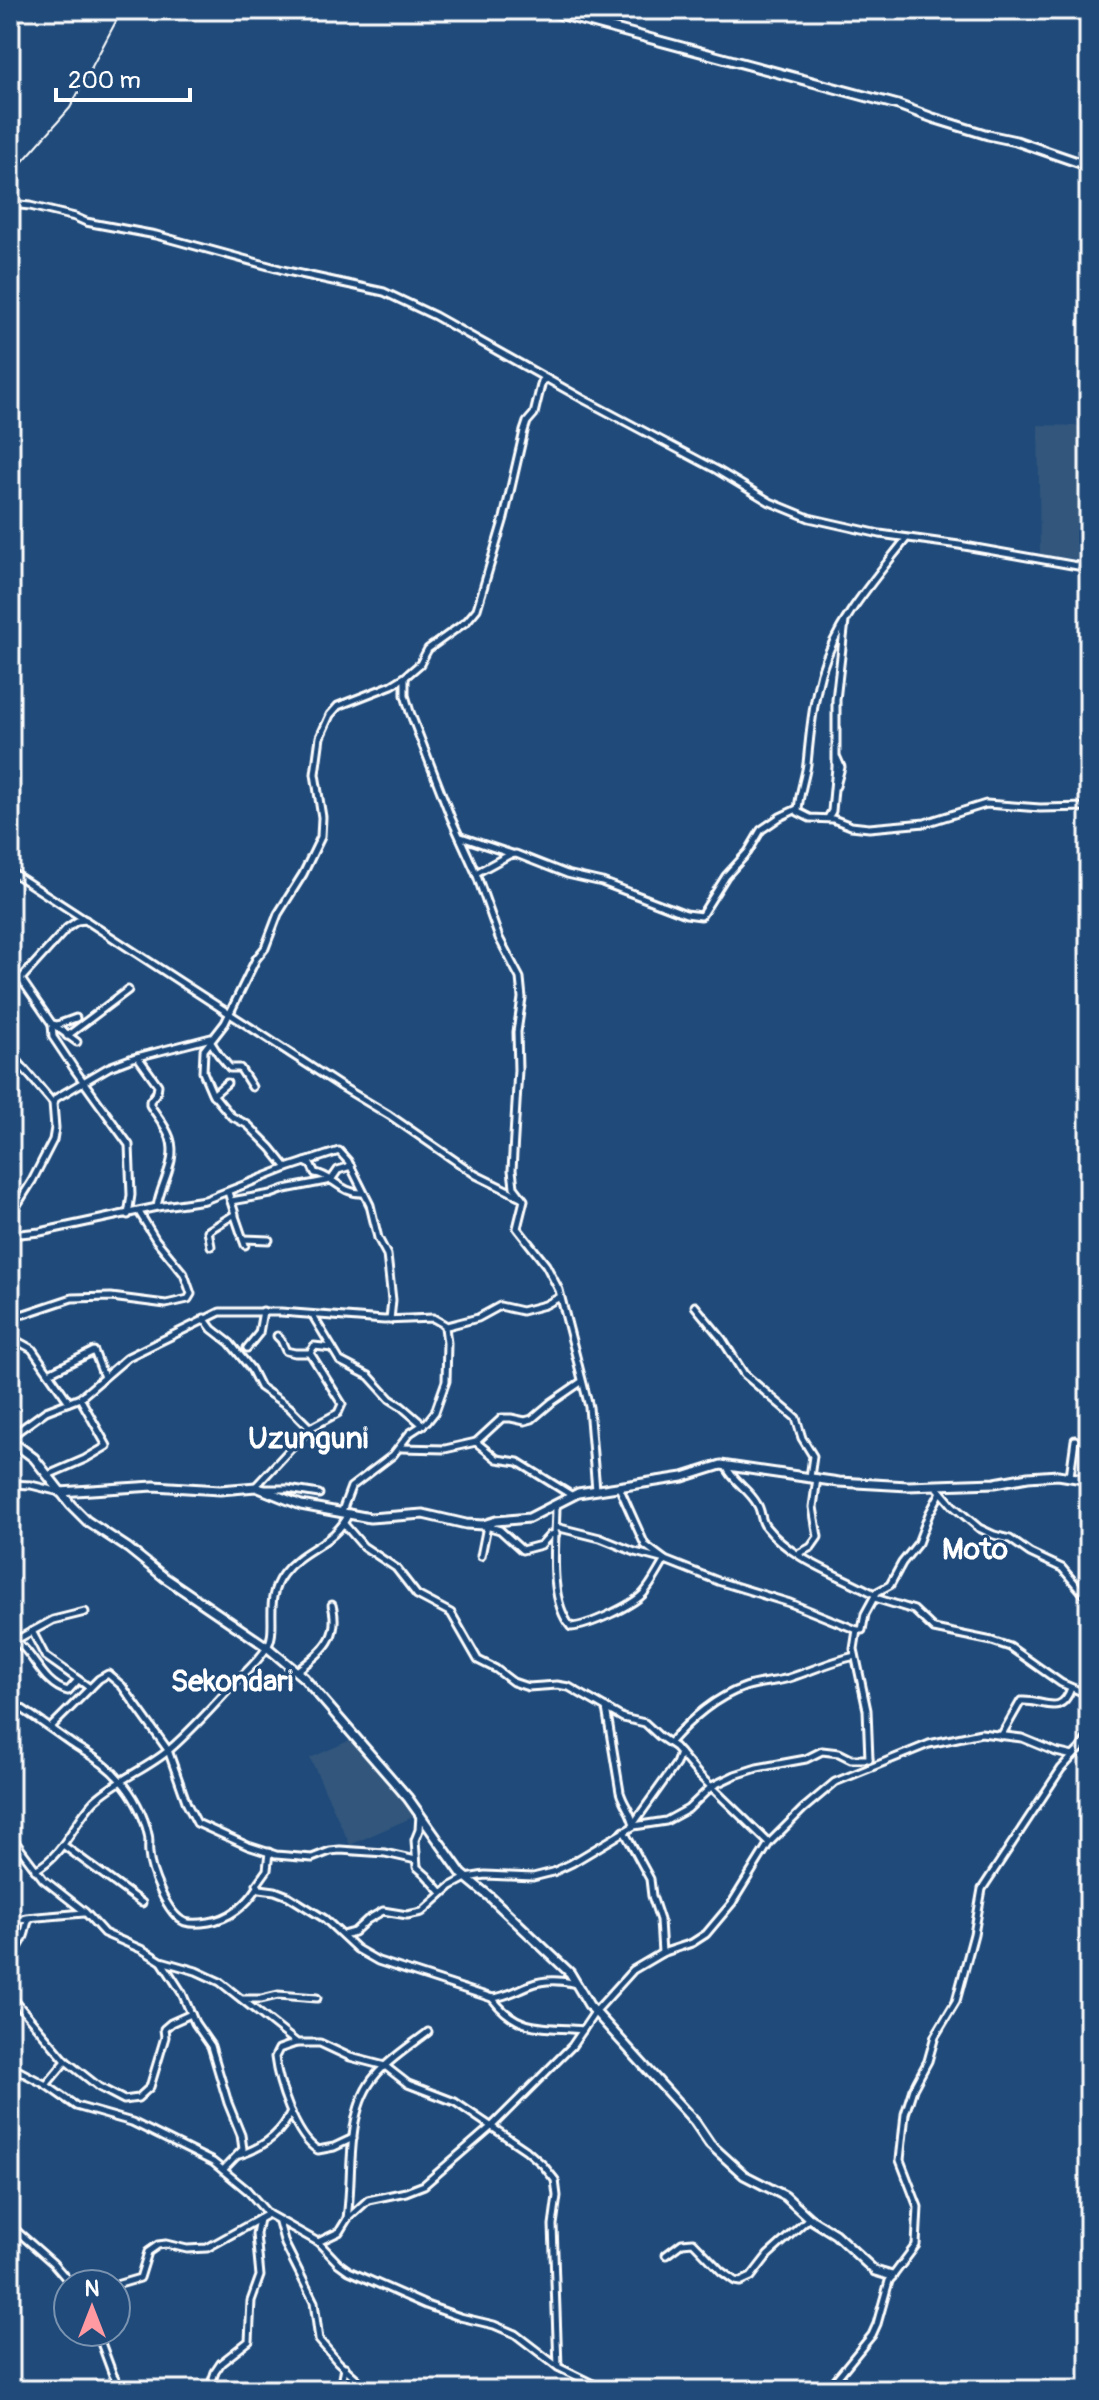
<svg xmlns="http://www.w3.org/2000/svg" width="1099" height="2400" font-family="Pangolin,sans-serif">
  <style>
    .built { fill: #32567c }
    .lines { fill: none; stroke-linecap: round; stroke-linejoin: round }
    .street-casing { stroke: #fff; stroke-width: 11 }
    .secondary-casing { stroke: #fff; stroke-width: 13 }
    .street { stroke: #1f4a7a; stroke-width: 5 }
    .secondary { stroke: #1f4a7a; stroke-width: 7 }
    .rail { stroke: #fff; stroke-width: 2 }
    .labels { text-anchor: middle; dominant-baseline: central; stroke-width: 6; stroke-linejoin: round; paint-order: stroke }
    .quarter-label { font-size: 30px; font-weight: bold; fill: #fff; stroke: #1f4a7a }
  </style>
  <rect width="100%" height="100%" fill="#1f4a7a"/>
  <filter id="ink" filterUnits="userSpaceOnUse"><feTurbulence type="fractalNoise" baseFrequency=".0125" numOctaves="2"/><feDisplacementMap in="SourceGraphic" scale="16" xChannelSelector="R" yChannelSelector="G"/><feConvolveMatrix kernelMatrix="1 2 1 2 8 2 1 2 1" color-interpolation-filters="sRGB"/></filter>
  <g filter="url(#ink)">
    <!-- built -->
    <g class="built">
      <path d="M1038,425l51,1v135l-49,-7z"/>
      <path d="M355,1738l46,52 12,27 -63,28 -40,-87z"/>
    </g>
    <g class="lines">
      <!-- street casing -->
      <g class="street-casing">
        <g id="street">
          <path d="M10,204l20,2 45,11 11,5 70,13 131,36 97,21 51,24 148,83 134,71 53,32 39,16 71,16 79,11 130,23"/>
          <path d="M906,539c-32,41 -70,83 -85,134 -8,30 -11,60 -14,91 -2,15 -9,33 -9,48l12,6 23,1 18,7 18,2 56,-5 61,-19 54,4 49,-1"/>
          <path d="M405,677v18l5,17 41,106 25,55 23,65 21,40 2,20 -5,34 1,38 -6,100 2,17 10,13 -7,28 29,37 13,25 30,117 7,83"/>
          <path d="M836,786l5,-19 -4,-9"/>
          <path d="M828,818l4,-7 4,-44v-67l9,-79"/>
          <path d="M461,837l51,17"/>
          <path d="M10,871l329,214 50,30 87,60 45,22"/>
          <path d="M476,873l33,-18 7,-1 51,20 35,8 84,32 15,2 25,-40 22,-24 13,-22 19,-13 17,-8"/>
          <path d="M21,979l31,45 5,1 19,-7"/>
          <path d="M10,991l57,-63 10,-7 9,-1"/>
          <path d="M52,1024l1,13 22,33 54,75 2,50 -3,20"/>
          <path d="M54,1025l23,17"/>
          <path d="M67,1036l61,-46"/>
          <path d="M210,1041l9,14 11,13h10l12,19"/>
          <path d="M10,1052l43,51"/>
          <path d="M138,1057l20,28 -1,7 -7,9v4c7,11 16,21 20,33 8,24 -10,46 -13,69"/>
          <path d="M213,1095l14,-12"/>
          <path d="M305,1162l6,3 4,8c17,2 26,21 48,20"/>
          <path d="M287,1168l-16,-20 -23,-23 -17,-9 -19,-23 -9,-21 1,-22 21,-27 31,-64 9,-11 13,-34 25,-40 18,-37 1,-20 -7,-43 5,-37 10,-22 8,-9 54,-21 13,-8 15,-13 8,-15 39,-28 10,-12 27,-91 20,-87 3,-9 7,-8 8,-33 5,-2"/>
          <path d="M231,1201l40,-7 14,-5 46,-9 7,-10 13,-4"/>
          <path d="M10,1216l22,-35 21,-41 2,-12 -2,-25 3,-5 53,-31 24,-9 78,-20"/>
          <path d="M235,1216l10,29"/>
          <path d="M10,1235l30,-3 117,-25 48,-7 82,-32 52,-17 9,10 22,44 8,33 9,17 5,45 -2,20"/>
          <path d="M243,1239l26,1"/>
          <path d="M211,1246l-3,-15 27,-17 -7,-22"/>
          <path d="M695,1306l27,33 22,35 52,44 6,20 11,18 -3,21"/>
          <path d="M10,1316l14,-2 48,-16 39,-1 55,7 22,-5 3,-5 -7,-20 -28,-34 -17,-28"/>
          <path d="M313,1316l27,45 29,15 21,23 11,7 22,19"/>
          <path d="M204,1318l8,11 18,14 21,26 9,18 29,20 21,21"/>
          <path d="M277,1336l4,4 5,11 9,2h15"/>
          <path d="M10,1337l22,12 37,53"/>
          <path d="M247,1348l12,-15 4,-22"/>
          <path d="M49,1373l45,-22 10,26"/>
          <path d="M10,1437l36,-26 34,-13 48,-41 92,-45h61l103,8 49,-2 14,8 31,-8 22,-12 22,5 23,-6 15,-8"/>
          <path d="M476,1442l26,-24h9l14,3 7,-2 20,-17 29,-20"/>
          <path d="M401,1448l44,1 31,-7 21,17 21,3 53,33"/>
          <path d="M726,1466c7,16 23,23 31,38 5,7 3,16 9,23 27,34 73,47 110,68"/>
          <path d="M48,1475l37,-16 22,-13 -27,-48"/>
          <path d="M1070,1476l5,-36"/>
          <path d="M10,1484l21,1 29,7"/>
          <path d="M256,1486l54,-58 28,-15 4,-9 -32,-51 4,-7 18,2"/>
          <path d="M936,1486l17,20 26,22 15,7 16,4 20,14 32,15 27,32"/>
          <path d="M619,1487l26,58 20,15 53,21 72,22 67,27"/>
          <path d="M263,1489h25l31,5"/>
          <path d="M556,1505c0,35 -9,93 15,122 18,-1 60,-21 72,-33 9,-10 15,-23 22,-34l-30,-8 -35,-14 -44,-11"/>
          <path d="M342,1511l9,-24 42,-32 17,-22 17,-11 8,-10 11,-31 1,-38 -2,-16"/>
          <path d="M344,1524l19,22 33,22 21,27 34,18 27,47 18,9 17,13 15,5 29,-2 12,2 54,31 22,5 14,13 16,11 23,27 71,69"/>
          <path d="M483,1525l17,5 22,20 19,-5 9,-10 6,-1"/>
          <path d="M798,1554l13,-7 7,-10 -5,-30 4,-29"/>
          <path d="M481,1556l6,-30"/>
          <path d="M875,1598l39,12 20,19 58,12 18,6 51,36 28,12"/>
          <path d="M32,1631l13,25 45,32"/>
          <path d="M10,1640c22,4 29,44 58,51l10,-11"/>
          <path d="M16,1640l37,-20 32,-8"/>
          <path d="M297,1671c24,-19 44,-32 35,-66"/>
          <path d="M10,1701c21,13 41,28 61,42 18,12 35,20 49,37 13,14 24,35 28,54 2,6 0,12 1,19 1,17 18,62 36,69 6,2 18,1 24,0 22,-4 37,-16 49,-35"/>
          <path d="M606,1708l14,84c3,12 13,22 14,34"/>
          <path d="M51,1727l48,-48 9,-5 14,12 46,64 19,54 10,19 51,23 28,9 36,3 18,-7 10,-1 45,3 31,7"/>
          <path d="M1001,1736l20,-35c22,-2 40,17 50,-13"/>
          <path d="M670,1742c21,-23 45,-45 75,-55 14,-5 30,-5 44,-9 22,-7 43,-17 66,-22"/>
          <path d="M869,1759l-2,-49 -13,-61 3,-19h5l3,-16 12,-22 13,-7 12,-22 16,-20 11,-29 12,-22"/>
          <path d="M420,1814l-1,16 -4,10 2,27 9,8 16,18"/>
          <path d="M634,1823l42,-59 4,-11"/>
          <path d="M624,1831l26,48 2,17 8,24 2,33"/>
          <path d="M10,1835l33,44 42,33 19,21 39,17 18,11 35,10 24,11 77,61h23l30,14 35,9 23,18 47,18 71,48 17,15 12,15 2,16 -4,29 5,142"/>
          <path d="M63,1845l79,58"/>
          <path d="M269,1852l-2,18 -10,14 3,5 15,2 13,5 37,23 32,30 21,12 114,37c14,-1 25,-8 38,-13 15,-6 31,-5 46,-1"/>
          <path d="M35,1870c29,-15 38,-47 59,-69 22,-21 53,-32 75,-51 22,-19 41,-40 60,-61 13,-14 27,-25 37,-40 14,-20 -4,-47 17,-75 20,-27 52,-29 66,-61"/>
          <path d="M10,1923l16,-5 58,-5"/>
          <path d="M343,1935l11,-3 13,-12 16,-9 24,4 15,-3 29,-26 15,-8 19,-3 48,2 20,-5 19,-9 62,-37 32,-5 22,-12 24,-23 23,-11 22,-7 49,-9 16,-8 17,2 12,6h18"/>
          <path d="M162,1962l20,31 13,30 16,23 17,57 13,32 2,14 -20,21"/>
          <path d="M10,1966c0,-12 10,-18 14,-30 3,-7 1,-11 6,-18"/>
          <path d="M10,1995l56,66 33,26 25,13 14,-2 12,-11 15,-50 -1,-8 7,-6 20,-9"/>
          <path d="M492,1998c26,35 51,28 91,32"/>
          <path d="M243,1999h18l17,-4 39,3"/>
          <path d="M296,2043l-17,6 -4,8c3,25 20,80 43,93l16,-3 19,-9"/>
          <path d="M10,2066l36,19 30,21 56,16 81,40 34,28 21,24 50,28 20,21 11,8 77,34 34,12 34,8 21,9 43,33 47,23"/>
          <path d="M46,2085l20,-24"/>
          <path d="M239,2155c23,-7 42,-21 52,-43"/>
          <path d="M347,2218c7,-45 -3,-107 29,-143 12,-15 37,-31 52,-43"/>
          <path d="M279,2222l6,22 29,58 5,38 19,22 31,28"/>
          <path d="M10,2225l43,38 18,21"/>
          <path d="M318,2242l21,-10 8,-13 21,-19 38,-8 18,-7 68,-59 80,-80 23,-34 38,-42 29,-17 30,-10 14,-9 26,-31 37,-60 34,-34 32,-27 94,-38 52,-11 41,5 34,14 17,4 7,-7 9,-14"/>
          <path d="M666,2255l16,-12 11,-1 28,29 14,10 5,1 11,-5 17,-22 41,-37"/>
          <path d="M116,2285l24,-7 8,-26 10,-7 8,-1 21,5 20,-1 61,-34"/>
          <path d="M97,2332l16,43 9,15"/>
          <path d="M209,2390l6,-18 6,-9 28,-22 2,-40 9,-25 -4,-42 3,-15"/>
          <path d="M341,2390l4,-23"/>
          <path d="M827,2390l45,-55 5,-11 12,-43 27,-36 2,-38 -18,-47 5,-46 8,-25 15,-28 7,-25 21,-35 18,-67 8,-45 79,-120 12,-13"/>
        </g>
      </g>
      <!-- secondary casing -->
      <g class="secondary-casing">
        <g id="secondary">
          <path d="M544,10l354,95 35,13 55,17 28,6 73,25"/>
          <path d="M10,1440l24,18 37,47 16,16 41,27 36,29 103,70 37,31 104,120 54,76 28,23 80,76 19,32 106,117 15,22 34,31 41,21 24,22 26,16 40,37 17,5"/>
          <path d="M60,1492l94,-6 66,4 36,-3 45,18 69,13 53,-4 43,10 17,1 13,-4 33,-3 49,-25 105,-16 38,-12 118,17 69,4 87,-3 33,-6 30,-2 31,5"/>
        </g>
      </g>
      <!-- street -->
      <use href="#street" class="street"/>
      <!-- secondary -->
      <use href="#secondary" class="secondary"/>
      <!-- rail -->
      <path class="rail" d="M10,176l60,-68 52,-98"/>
    </g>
  </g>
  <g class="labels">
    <!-- quarter labels -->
    <g class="quarter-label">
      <text x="308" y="1438">Uzunguni</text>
      <text x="975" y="1549">Moto</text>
      <text x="232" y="1681">Sekondari</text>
    </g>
  </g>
  <!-- margin -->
  <rect width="1099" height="2400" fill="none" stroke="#1f4a7a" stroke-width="40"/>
  <rect x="20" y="20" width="1059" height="2360" fill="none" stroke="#fff" stroke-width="3" filter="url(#ink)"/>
  <!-- north arrow -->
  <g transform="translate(92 2308)"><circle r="38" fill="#1f4a7a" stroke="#7992af" stroke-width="2"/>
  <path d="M0-6L14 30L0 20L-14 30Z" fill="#ff9aa2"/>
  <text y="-12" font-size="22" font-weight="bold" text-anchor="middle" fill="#ffffff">N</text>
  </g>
  <!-- scale -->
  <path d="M56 88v12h134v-12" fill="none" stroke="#ffffff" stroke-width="4"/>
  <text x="68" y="88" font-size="24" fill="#ffffff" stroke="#1f4a7a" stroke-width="6" paint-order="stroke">200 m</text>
</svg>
